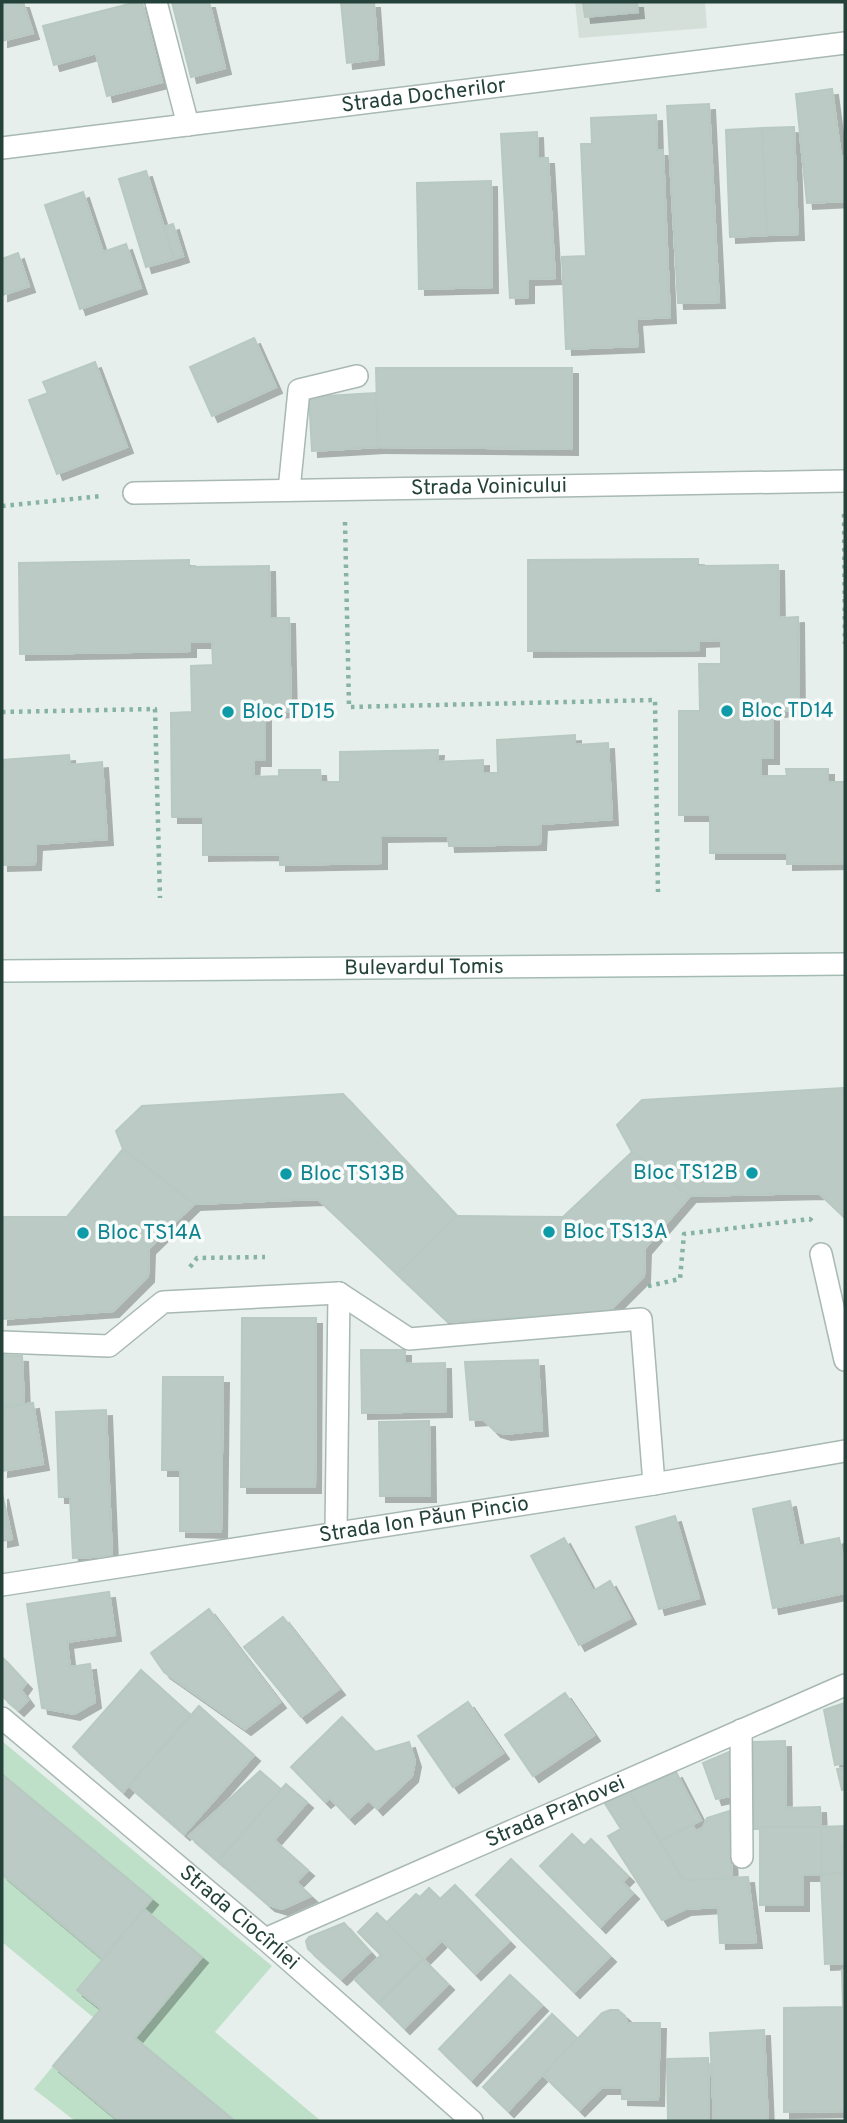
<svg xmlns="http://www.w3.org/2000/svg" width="847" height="2123" font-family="Overpass,sans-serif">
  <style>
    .built { fill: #d4dfda }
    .green { fill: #bfe0c8 }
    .building { fill: #bbcac4; stroke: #b8c9c2; stroke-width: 2; filter: url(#shadow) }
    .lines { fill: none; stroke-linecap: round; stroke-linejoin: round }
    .service-casing { stroke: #a8b8b2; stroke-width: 24 }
    .pedestrian-casing { stroke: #a8b8b2; stroke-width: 24 }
    .minor-casing { stroke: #a8b8b2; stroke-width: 24 }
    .secondary-casing { stroke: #a4bbb3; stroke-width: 24 }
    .path { stroke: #86b3a5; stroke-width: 4.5; stroke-dasharray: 3.5 5; stroke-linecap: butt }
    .service { stroke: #fff; stroke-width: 21 }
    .pedestrian { stroke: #fff; stroke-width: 21 }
    .minor { stroke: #fff; stroke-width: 21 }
    .secondary { stroke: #fff; stroke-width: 21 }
    .culture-dot { fill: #0f9aa8; stroke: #f7fbf9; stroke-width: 2.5 }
    .labels { text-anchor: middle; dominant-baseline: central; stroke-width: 7; stroke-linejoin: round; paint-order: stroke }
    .street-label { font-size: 21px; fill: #24423a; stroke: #f7fbf9 }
    .culture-label { font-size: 21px; fill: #0d838f; stroke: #f7fbf9; text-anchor: start }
  </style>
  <defs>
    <filter id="shadow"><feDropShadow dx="6" dy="6" stdDeviation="0" flood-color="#0004"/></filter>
  </defs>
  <rect width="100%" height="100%" fill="#e6efeb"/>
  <!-- built -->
  <path class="built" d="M575,2h130l2,26 -128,10z"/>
  <!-- green -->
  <g class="green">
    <path d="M2,1741l270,225 -57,66 106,89h-86l-100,-83 67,-81 -58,-48 8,-10 -150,-125z"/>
    <path d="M2,1874l101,85 -26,31 24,19 -7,9 -92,-76z"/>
    <path d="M53,2066l66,55h-44l-41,-32z"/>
  </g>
  <!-- building -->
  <g class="building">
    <path d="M2,2h21l10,31 -31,8z"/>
    <path d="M137,2h5l20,80 -55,14 -11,-43 -42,12 -11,-39z"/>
    <path d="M172,2h37l16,66 -34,9z"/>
    <path d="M341,2h33l4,57 -31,4z"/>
    <path d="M583,2h54l1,10 -53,5z"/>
    <path d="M832,89l9,68 4,-1v45l-38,2 -11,-109z"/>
    <path d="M709,104l10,198 -41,1 -11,-197z"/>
    <path d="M656,115l1,35h6l7,167 -34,2 2,27 -72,3 -4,-92 24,-1 -5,-112h11l-1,-26z"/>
    <path d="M794,127l4,107 -31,1 -5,-107z"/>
    <path d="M762,128l5,107 -37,2 -4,-107z"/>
    <path d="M537,132l1,26h10l7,120 -27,1v18l-18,1 -9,-164z"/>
    <path d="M146,171l28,88 -28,8 -27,-88z"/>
    <path d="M491,181l1,106 -73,2 -2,-106z"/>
    <path d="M83,192l20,60 23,-8 15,44 -61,21 -35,-104z"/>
    <path d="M173,224l10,32 -9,3 -10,-32z"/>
    <path d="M18,253l11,33 -27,9v-36z"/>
    <path d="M254,338l22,49 -64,29 -22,-49z"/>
    <path d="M95,362l32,85 -70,27 -28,-74 19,-7 -5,-11z"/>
    <path d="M376,368h196v81l-194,-2z"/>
    <path d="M376,393l2,54 -66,4 -3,-54z"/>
    <path d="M698,559v7l80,-1 1,53 19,-1 1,93 -26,1v47h-12v18h26l-1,-7h42v13h17v81l-58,1v-11h-77v-38h-31v-104h21l-1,-47h22v-24l-22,1v9l-171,1v-91z"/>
    <path d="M189,560v7l80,-1 1,52h19l2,93 -26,1v48h-11l-1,17 26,-1v-6h41l1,12h19v-30l98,-2 -1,12 46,-2v13h15l-1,-33 78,-5v10l33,-2 4,76 -71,5 -1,20 -91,2 -1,-11 -67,1v27l-101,2v-11l-77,1v-38h-31l-1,-104 21,-1 -1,-46 22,-1 -1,-23h-22v9l-170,3 -1,-91z"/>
    <path d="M69,755l1,10 32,-3 5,77 -71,5 -1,20 -33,1v-105z"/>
    <path d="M843,1088l2,2v128l-26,-25 -129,3 -58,-44 -15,-27 25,-25z"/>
    <path d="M343,1094l114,122 -60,58 -79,-75 -124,5 -71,-55 -7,-18 26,-25z"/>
    <path d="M123,1149l71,55 -45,44 -1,28 -35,35 -111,8v-102h65z"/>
    <path d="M632,1152l58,44 -45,52 -1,28 -35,35 -161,11 -51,-48 60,-58 106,1z"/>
    <path d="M242,1318h74l-1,169h-74z"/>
    <path d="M361,1350h44v14l40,-1 1,48 -84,2z"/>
    <path d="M2,1355l20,1 2,48 -22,4z"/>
    <path d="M538,1360l4,70 -37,4 -10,-3 -12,-12 -13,1 -5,-58z"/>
    <path d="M163,1377h60l-2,155 -41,-1v-61h-18z"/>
    <path d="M33,1403l10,61 -41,7v-63z"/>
    <path d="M106,1410l6,146 -39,2 -3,-61h-11l-3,-85z"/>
    <path d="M429,1421l1,75h-50l-1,-74z"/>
    <path d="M2,1493l10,46 -10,2z"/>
    <path d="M790,1501l9,45 40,-8 3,16 3,-1v40l-72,15 -20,-99z"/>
    <path d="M675,1516l24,82 -40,11 -23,-82z"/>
    <path d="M564,1538l29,53 17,-10 20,37 -51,27 -48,-89z"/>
    <path d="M109,1592l6,43 -48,7 3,25 20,-3 5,38 -21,12 -32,-6 -15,-104z"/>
    <path d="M209,1609l71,93 -35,27 -81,-57 -13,-19z"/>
    <path d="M283,1617l56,72 -38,28 -57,-70z"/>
    <path d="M2,1657l24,26 -5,7 7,10 -10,10 -16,-14z"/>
    <path d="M141,1670l50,45 -68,77 -50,-45z"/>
    <path d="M565,1693l29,42 -61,41 -28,-41z"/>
    <path d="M468,1702l35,51 -50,34 -35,-51z"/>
    <path d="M845,1703v60l-10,2 -11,-55z"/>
    <path d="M199,1706l55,49 -70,79 -55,-48z"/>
    <path d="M342,1717l33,35 34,-10 6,19 -3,15 -35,33 -8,-9 -20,18 -19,-20 -5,4 -34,-35z"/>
    <path d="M785,1741l1,67 34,-1 1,20 -67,2 -1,-87z"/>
    <path d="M729,1752l1,44 -14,3 -13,-36z"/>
    <path d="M845,1768v21l-3,1 -5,-21z"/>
    <path d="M260,1771l22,19 -64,71 -29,-25z"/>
    <path d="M676,1772l25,48 -41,21 -31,-49z"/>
    <path d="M2,1774l150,125 -49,60 -101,-85z"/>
    <path d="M286,1784l21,18 -33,38 34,30 -12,12 15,14 -29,13 -13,-4 -51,-44z"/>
    <path d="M629,1792l55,88 64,-3 8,65 -36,1 -2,-36 -33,2 -23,11 -54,-84 13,-7 -17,-27z"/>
    <path d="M729,1811l3,67 -48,2 -24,-39 32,-16 4,6 7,-3 4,-10z"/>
    <path d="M845,1826v21h-4l2,26 -22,2v-48z"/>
    <path d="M760,1827h61v48h-18v30h-43z"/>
    <path d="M572,1834l12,12 7,-7 37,37 -6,6 11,11 -33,34 -60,-61z"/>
    <path d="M841,1847h4v26h-2z"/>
    <path d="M511,1859l99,97 -36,36 -98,-97z"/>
    <path d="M843,1873h2v90l-20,1 -4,-89z"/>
    <path d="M455,1885l54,56 -34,33 -33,-34 -19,19 -37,-36 30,-29 4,3 9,-9 11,11z"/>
    <path d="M144,1909l58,48 -67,81 100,83h-116l-66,-55 48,-57 -24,-19z"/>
    <path d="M377,1913l46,46 -44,44 -24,-23 26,-25 -23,-23z"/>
    <path d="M344,1923l26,29 -29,27 -33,-30 -2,-8 3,-4z"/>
    <path d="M423,1959l25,25 -44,44 -25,-25z"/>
    <path d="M842,1970h3v141l-61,1v-104l59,-1z"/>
    <path d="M510,1975l32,30 -71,75 -32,-31z"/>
    <path d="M610,2010h8l7,6 2,7h33l-2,77 -36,-1v-11h-21l-22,22 -36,-35 59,-62z"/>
    <path d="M552,2014l25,24 -69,73 -25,-24z"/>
    <path d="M764,2030l4,91h-54l-4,-88z"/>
    <path d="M708,2058l1,63h-41l-1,-62z"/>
  </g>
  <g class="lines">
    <!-- service casing -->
    <g class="service-casing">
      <g id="service">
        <path d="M821,1254l24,106"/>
        <path d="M2,1342l107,4 54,-44 176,-9 70,46 232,-20 13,165"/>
        <path d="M336,1532l3,-239"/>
        <path d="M741,1730l1,127"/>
      </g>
    </g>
    <!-- pedestrian casing -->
    <g class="pedestrian-casing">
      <path id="pedestrian" d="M289,490l10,-100 58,-14"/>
    </g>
    <!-- minor casing -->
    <g class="minor-casing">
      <g id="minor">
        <path d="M156,2l32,123"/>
        <path id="s1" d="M2,148l843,-105"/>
        <path id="s2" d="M134,493l711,-12"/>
        <path id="s3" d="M2,1585l652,-101 191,-33"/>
        <path id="s4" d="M2,1718l263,221 207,182"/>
        <path id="s5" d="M265,1939l580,-254"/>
      </g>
    </g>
    <!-- secondary casing -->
    <g class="secondary-casing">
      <g id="secondary">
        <path id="s6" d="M2,971l843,-7"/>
      </g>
    </g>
    <!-- path -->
    <g class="path">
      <path d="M2,506l100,-10"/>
      <path d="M844,514l1,130"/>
      <path d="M345,522l4,185 306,-7 3,192"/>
      <path d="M2,712l153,-3 5,189"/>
      <path d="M190,1267l7,-9 68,-1"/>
      <path d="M648,1286l32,-7 4,-45 126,-15 5,5"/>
    </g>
    <!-- service -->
    <use href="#service" class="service"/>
    <!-- pedestrian -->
    <use href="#pedestrian" class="pedestrian"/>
    <!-- minor -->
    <use href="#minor" class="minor"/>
    <!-- secondary -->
    <use href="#secondary" class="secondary"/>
  </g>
  <!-- markers -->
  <g class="culture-dot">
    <circle cx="727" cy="711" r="7"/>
    <circle cx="228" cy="712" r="7"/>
    <circle cx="752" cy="1173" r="7"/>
    <circle cx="286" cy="1174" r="7"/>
    <circle cx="549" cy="1232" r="7"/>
    <circle cx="83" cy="1233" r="7"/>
  </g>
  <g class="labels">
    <!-- street labels -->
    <g class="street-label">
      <text stroke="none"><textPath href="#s1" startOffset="425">Strada Docherilor</textPath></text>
      <text stroke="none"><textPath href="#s2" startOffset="355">Strada Voinicului</textPath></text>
      <text stroke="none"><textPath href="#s6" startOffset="422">Bulevardul Tomis</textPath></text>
      <text stroke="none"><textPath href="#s3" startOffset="427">Strada Ion Păun Pincio</textPath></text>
      <text stroke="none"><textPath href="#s5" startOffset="317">Strada Prahovei</textPath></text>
      <text stroke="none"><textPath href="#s4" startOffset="310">Strada Ciocîrliei</textPath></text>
    </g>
    <!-- culture labels -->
    <g class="culture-label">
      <text x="741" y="711">Bloc TD14</text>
      <text x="242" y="712">Bloc TD15</text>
      <text x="738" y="1173" text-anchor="end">Bloc TS12B</text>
      <text x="300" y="1174">Bloc TS13B</text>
      <text x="563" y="1232">Bloc TS13A</text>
      <text x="97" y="1233">Bloc TS14A</text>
    </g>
  </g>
  <!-- border -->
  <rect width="847" height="2123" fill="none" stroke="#24423a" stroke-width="7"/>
</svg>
